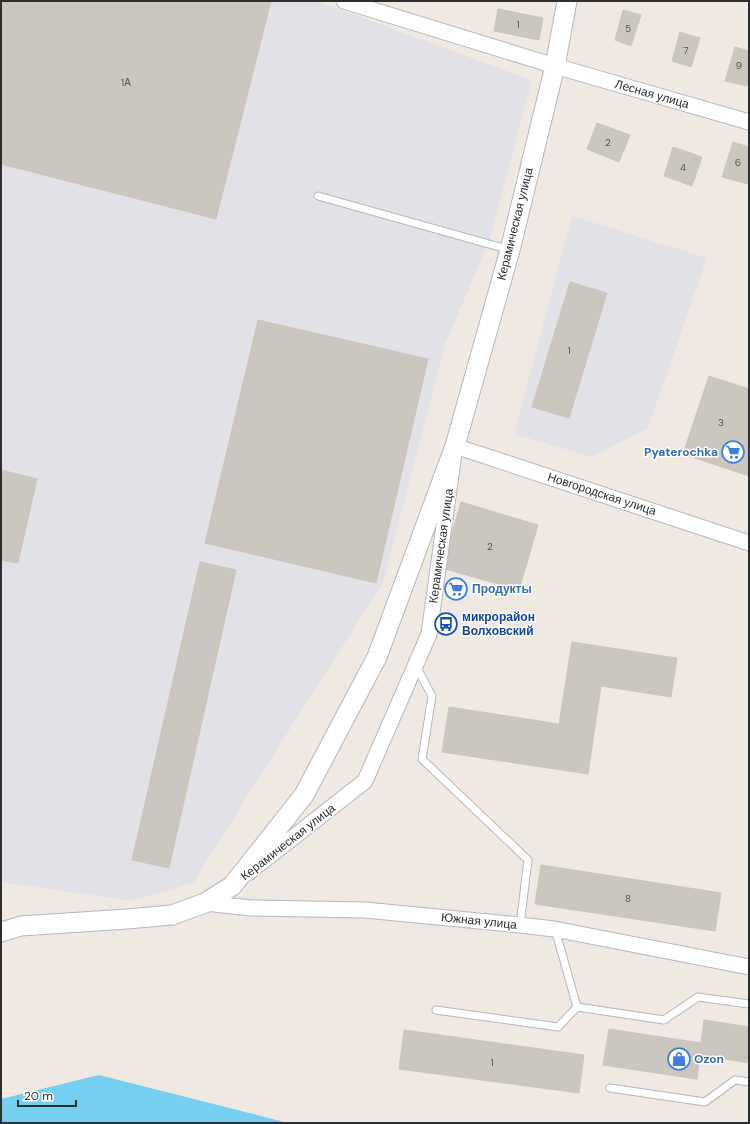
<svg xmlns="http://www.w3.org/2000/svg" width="750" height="1124" font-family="'DM Sans',sans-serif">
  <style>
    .industrial { fill: #e3e1e8 }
    .water { fill: #75cff0 }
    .building { fill: #cbc7bf; stroke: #cbc5ba }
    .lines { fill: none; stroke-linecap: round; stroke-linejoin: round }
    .service-casing { stroke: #b4b7c1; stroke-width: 9 }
    .minor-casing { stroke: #b4b7c1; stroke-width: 17 }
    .tertiary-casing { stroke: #b4b7c1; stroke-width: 21 }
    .service { stroke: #fff; stroke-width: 7 }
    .minor { stroke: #fff; stroke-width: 15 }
    .tertiary { stroke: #fff; stroke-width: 19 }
    .labels { text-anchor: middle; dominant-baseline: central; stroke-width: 3; stroke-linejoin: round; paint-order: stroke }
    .number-label { font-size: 10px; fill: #555452 }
    .street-label { font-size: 12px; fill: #2e2e2e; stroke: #fff }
    .shop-label { font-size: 12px; font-weight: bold; fill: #366cbe; stroke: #fff; text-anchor: start }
    .transit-label { font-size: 12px; font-weight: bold; fill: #164399; stroke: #fff; text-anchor: start }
  </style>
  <rect width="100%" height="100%" fill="#efe9e1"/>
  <!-- industrial -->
  <g class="industrial">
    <path d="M1,1h316l215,79 -42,158 -45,107 -62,238 -106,166 -84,134 -61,18 -131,-19z"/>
    <path d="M572,216l135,42 -59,170 -56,29 -78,-23z"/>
  </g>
  <!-- water -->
  <path class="water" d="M99,1075l189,48h-287v-24z"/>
  <!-- building -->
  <g class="building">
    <path d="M1,1h270l-55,218 -215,-55z"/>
    <path d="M498,9l45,9 -4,22 -45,-9z"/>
    <path d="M623,10l18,5 -10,31 -16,-6z"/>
    <path d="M680,32l20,6 -9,29 -19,-6z"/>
    <path d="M735,47l14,4v29l-2,6 -22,-5z"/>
    <path d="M597,123l33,12 -11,27 -32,-13z"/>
    <path d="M733,142l16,5 -1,37 -26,-7z"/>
    <path d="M673,147l29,10 -10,29 -28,-10z"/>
    <path d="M570,282l37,11 -38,125 -37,-11z"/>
    <path d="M258,320l170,39 -52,224 -171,-40z"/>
    <path d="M709,376l40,13v87l-66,-22z"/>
    <path d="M1,470l36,9 -19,84 -17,-3z"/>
    <path d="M461,502l77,23 -19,65 -77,-22z"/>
    <path d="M200,562l36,8 -67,298 -37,-8z"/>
    <path d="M572,642l105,16 -6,39 -70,-11 -13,88 -146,-22 7,-45 110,17z"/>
    <path d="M541,865l180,28 -6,38 -180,-27z"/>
    <path d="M704,1020l45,7v36l-49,-8 -3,24 -94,-14 6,-36 92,14z"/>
    <path d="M404,1030l180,25 -5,38 -180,-24z"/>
  </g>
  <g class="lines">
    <!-- service casing -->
    <g class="service-casing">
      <g id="service">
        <path d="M318,196l192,54"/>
        <path d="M416,666l16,30 -10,63 106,101 -8,65"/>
        <path d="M555,929l22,78 87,13 34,-23 51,7"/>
        <path d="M436,1010l122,17 19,-20"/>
        <path d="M610,1088l95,14 30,-22 14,2"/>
      </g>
    </g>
    <!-- minor casing -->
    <g class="minor-casing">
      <g id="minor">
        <path d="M344,1l211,65 194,56"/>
        <path d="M248,873l117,-92 64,-147 26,-188 294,97"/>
        <path d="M205,903l46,5 114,2 155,15 34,4 195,38"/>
      </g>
    </g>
    <!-- tertiary casing -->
    <g class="tertiary-casing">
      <path id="tertiary" d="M1,932l20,-6 106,-7 45,-4 33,-12 27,-17 72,-91 73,-138 78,-211 55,-196 45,-184 12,-65"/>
    </g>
    <!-- service -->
    <use href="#service" class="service"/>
    <!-- minor -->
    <use href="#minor" class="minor"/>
    <!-- tertiary -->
    <use href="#tertiary" class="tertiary"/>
  </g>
  <!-- icons -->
  <defs>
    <g id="supermarket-ring" transform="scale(1.15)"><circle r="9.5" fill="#fff" stroke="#3f7fe0" stroke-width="1.5"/><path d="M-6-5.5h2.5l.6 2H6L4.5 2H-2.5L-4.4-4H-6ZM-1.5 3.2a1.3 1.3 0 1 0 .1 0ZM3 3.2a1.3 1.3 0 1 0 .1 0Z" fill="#3f7fe0"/></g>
    <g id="bus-ring" transform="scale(1.15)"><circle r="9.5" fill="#fff" stroke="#1a4fb4" stroke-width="1.5"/><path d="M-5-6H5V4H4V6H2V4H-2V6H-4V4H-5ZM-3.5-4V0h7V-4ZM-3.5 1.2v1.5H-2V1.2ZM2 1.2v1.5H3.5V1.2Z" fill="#1a4fb4"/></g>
    <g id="shop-ring" transform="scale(1.15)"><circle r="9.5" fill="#fff" stroke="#3f7fe0" stroke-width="1.5"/><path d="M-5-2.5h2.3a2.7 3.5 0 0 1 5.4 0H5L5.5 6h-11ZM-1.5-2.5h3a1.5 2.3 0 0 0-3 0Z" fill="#3f7fe0"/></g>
  </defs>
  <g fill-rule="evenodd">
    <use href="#supermarket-ring" x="733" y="452"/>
    <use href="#supermarket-ring" x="456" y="589"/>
    <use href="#bus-ring" x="446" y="624"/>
    <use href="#shop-ring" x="679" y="1059"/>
  </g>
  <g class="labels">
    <!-- number labels -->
    <g class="number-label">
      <text x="518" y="24">1</text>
      <text x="628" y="28">5</text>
      <text x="686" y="50">7</text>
      <text x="739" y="65">9</text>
      <text x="126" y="82">1А</text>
      <text x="608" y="142">2</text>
      <text x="738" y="162">6</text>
      <text x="683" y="167">4</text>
      <text x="569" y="350">1</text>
      <text x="721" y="422">3</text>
      <text x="490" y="546">2</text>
      <text x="628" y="898">8</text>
      <text x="492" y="1062">1</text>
    </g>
    <!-- street labels -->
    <g class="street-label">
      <text transform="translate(652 94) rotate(16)">Лесная улица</text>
      <text transform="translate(515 224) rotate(-76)">Керамическая улица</text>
      <text transform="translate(602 494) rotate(18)">Новгородская улица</text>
      <text transform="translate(441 546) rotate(-82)">Керамическая улица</text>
      <text transform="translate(288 842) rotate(-38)">Керамическая улица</text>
      <text transform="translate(479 921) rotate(6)">Южная улица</text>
    </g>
    <!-- shop labels -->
    <g class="shop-label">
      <text x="718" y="452" text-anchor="end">Pyaterochka</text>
      <text x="472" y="589">Продукты</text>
      <text x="694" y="1059">Ozon</text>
    </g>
    <!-- transit labels -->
    <g class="transit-label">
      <text x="462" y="617">микрорайон<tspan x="462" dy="14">Волховский</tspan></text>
    </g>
  </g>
  <!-- border -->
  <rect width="750" height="1124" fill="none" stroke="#2e2e2e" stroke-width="4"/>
  <!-- scale -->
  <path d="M18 1100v6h58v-6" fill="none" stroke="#2e2e2e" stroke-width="2"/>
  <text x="24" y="1100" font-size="12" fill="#2e2e2e" stroke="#ffffff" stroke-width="3" paint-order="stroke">20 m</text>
</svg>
